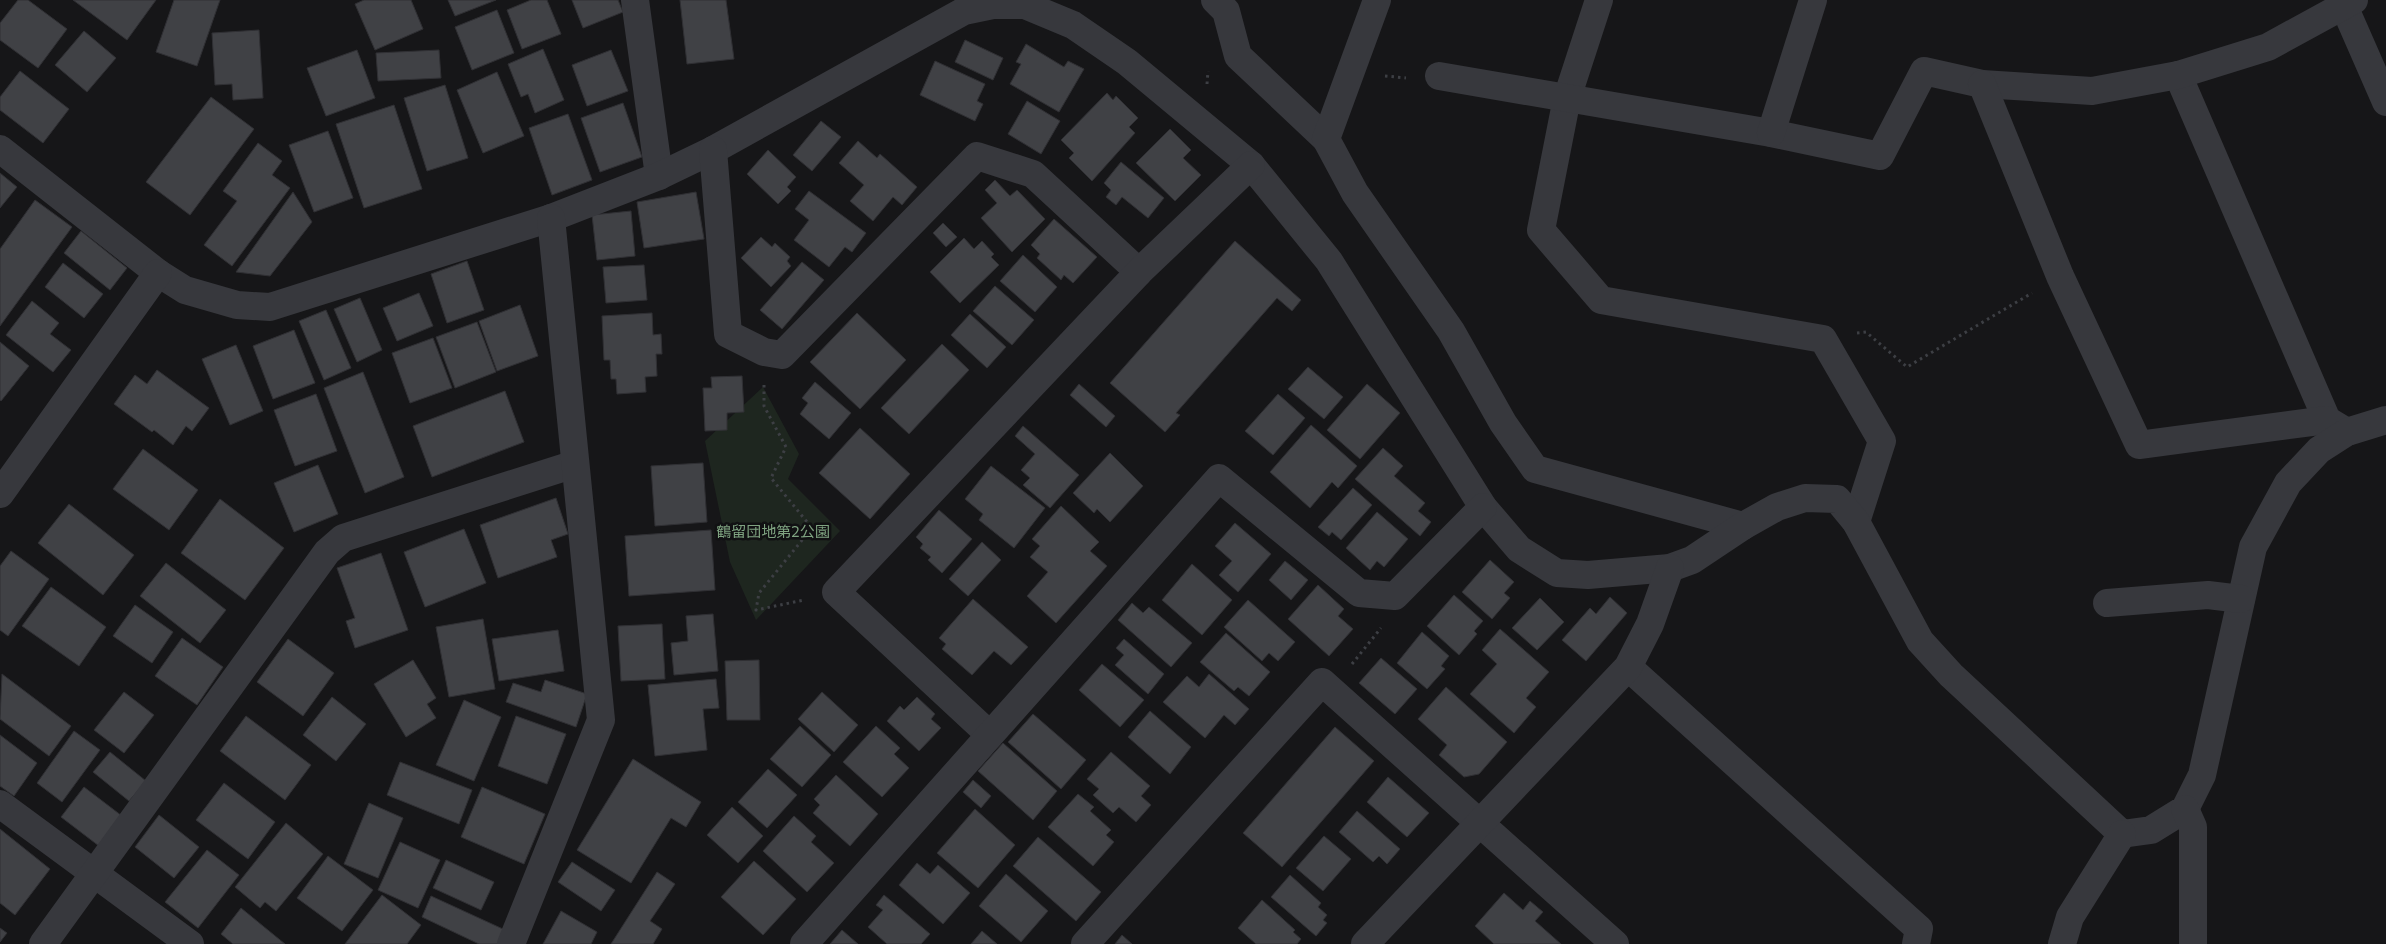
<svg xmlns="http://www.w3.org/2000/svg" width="2386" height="944" font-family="Commissioner,'Noto Sans JP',sans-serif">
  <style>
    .green { fill: #1e261f }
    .building { fill: #404145; stroke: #303034 }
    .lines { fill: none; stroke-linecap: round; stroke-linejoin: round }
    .path { stroke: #3d3f44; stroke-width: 3; stroke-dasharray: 2.5 4; stroke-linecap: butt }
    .minor { stroke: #37383d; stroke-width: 28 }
    .labels { text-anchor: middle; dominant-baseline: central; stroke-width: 5; stroke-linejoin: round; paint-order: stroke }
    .park-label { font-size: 15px; fill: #7fa381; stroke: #111113 }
  </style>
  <rect width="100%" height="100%" fill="#161618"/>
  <!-- green -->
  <path class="green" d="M763,387l36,67 -11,25 52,52 -84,89 -26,-58 -25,-121z"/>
  <!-- building -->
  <g class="building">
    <path d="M18,0h10l39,29 -29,39 -38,-28v-17z"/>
    <path d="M73,0h83l-29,40z"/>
    <path d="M174,0h46l-23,66 -41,-14z"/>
    <path d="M364,0h47l12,29 -48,21 -20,-46z"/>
    <path d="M448,0h48l-41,16z"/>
    <path d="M531,0h16l14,34 -39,15 -15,-39z"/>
    <path d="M572,0h46l5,12 -40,16z"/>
    <path d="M680,0h46l8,59 -47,5z"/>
    <path d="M497,10l17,43 -42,17 -17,-43z"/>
    <path d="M259,30l4,68 -30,2 -1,-16 -17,1 -3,-52z"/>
    <path d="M84,31l32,27 -29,34 -32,-27z"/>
    <path d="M965,40l38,18 -10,22 -38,-18z"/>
    <path d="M1026,44l38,23 4,-6 16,8 -25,43 -49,-28 11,-20 -5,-2z"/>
    <path d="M543,49l21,51 -29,13 -7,-19 -7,3 -13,-33z"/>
    <path d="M357,50l18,48 -49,18 -19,-48z"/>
    <path d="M439,50l2,28 -63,3 -2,-28z"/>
    <path d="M611,50l17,41 -41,15 -15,-41z"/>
    <path d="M935,61l50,23 -8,17 6,3 -8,17 -55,-26z"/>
    <path d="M20,71l49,38 -26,34 -43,-33v-13z"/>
    <path d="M497,72l27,64 -41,17 -26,-63z"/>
    <path d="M445,85l23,73 -41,13 -23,-73z"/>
    <path d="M1107,93l6,7 3,-4 22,22 -9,9 6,6 -43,48 -23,-23 5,-5 -13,-13z"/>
    <path d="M211,97l43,32 -64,86 -44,-33z"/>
    <path d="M1027,101l33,20 -19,33 -33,-20z"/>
    <path d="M623,103l19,54 -42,15 -19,-54z"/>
    <path d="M394,105l28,84 -58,19 -28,-84z"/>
    <path d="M568,114l24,66 -40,15 -23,-67z"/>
    <path d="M821,121l20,16 -29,34 -19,-16z"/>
    <path d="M1170,129l21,21 -8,8 18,17 -26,26 -39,-38z"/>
    <path d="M328,131l25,67 -39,14 -25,-67z"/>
    <path d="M858,141l19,17 3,-4 37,33 -15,18 -9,-8 -20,24 -23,-20 14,-16 -25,-22z"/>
    <path d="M258,143l24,18 -10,14 18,13 -58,78 -28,-21 33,-44 -14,-10z"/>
    <path d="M768,150l28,27 -9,10 4,4 -13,13 -31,-30z"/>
    <path d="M1121,162l43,36 -16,20 -26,-21 -6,8 -10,-8 5,-7 -7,-7z"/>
    <path d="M0,173l17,14 -17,21z"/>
    <path d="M995,180l15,16 7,-6 28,29 -33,33 -31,-34 16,-15 -12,-13z"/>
    <path d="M809,191l57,42 -14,19 -7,-5 -16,20 -35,-27 15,-20 -14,-11z"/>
    <path d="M293,192l19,30 -42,54 -34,-4z"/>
    <path d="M696,192l8,47 -60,9 -7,-46z"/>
    <path d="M35,200l37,27 -72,99v-77z"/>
    <path d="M631,211l4,45 -38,4 -5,-45z"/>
    <path d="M1054,219l43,38 -24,26 -9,-8 -3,5 -24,-22 3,-4 -9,-9z"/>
    <path d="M943,223l14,14 -11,10 -13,-14z"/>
    <path d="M81,231l46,37 -17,22 -46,-37z"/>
    <path d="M761,237l11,10 3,-4 15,14 -3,4 4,5 -20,21 -30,-29z"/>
    <path d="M964,238l10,11 8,-8 12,13 -3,3 8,8 -39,38 -30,-31z"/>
    <path d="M1235,241l66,59 -9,11 -15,-13 -101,115 4,2 -15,17 -55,-49z"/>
    <path d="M1023,255l34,32 -22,25 -35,-31z"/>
    <path d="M467,261l17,49 -37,13 -16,-49z"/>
    <path d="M802,262l22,18 -42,49 -22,-19z"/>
    <path d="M63,263l40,31 -19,24 -39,-31z"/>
    <path d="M644,265l3,35 -41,3 -3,-36z"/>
    <path d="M995,286l39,34 -22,25 -39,-34z"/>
    <path d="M419,293l14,33 -36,15 -14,-33z"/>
    <path d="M360,298l22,52 -25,12 -23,-53z"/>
    <path d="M32,301l27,22 -9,11 21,16 -18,22 -47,-37z"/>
    <path d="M520,305l18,51 -41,15 -18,-50z"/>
    <path d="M326,310l25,58 -27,12 -25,-59z"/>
    <path d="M652,313l1,22 8,-1 1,20h-6l1,22 -12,1 1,15 -29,2 -1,-15h-5l-1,-19h-6l-2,-44z"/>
    <path d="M857,313l49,47 -46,49 -50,-47z"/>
    <path d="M970,314l36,33 -19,21 -36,-33z"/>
    <path d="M477,322l19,50 -41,16 -19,-51z"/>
    <path d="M294,330l21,53 -42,16 -20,-53z"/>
    <path d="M433,338l19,50 -42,15 -18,-50z"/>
    <path d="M0,342l29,24 -28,35 -1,-1z"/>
    <path d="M942,344l27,26 -60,64 -28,-26z"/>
    <path d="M236,345l27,66 -33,14 -28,-66z"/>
    <path d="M1308,367l35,30 -19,22 -36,-30z"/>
    <path d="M157,370l52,38 -17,23 -6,-5 -13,19 -19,-15 -2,2 -38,-28 21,-29 12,9z"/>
    <path d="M363,372l41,105 -39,16 -41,-105z"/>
    <path d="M742,376l2,36 -17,1v17l-22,1 -2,-43h9l-1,-11z"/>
    <path d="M815,382l36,31 -22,26 -29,-25 8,-11 -6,-5z"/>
    <path d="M1079,384l36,32 -9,11 -36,-32z"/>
    <path d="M1367,384l33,29 -40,46 -33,-29z"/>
    <path d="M505,391l19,51 -92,35 -19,-51z"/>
    <path d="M316,394l21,57 -42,15 -21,-56z"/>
    <path d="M1278,394l27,24 -32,37 -28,-24z"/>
    <path d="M1311,425l46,41 -19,22 -6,-6 -22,26 -40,-36z"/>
    <path d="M1023,426l56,49 -29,33 -27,-23 7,-7 -9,-8 14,-16 -20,-18z"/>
    <path d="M860,428l50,46 -40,45 -51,-46z"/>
    <path d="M1383,448l20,18 -9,10 31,27 -7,8 13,11 -11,14 -65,-57z"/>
    <path d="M143,449l55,41 -29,40 -56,-41z"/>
    <path d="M1110,453l33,33 -33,36 -13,-13 -3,4 -21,-20z"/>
    <path d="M703,463l4,59 -52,4 -4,-60z"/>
    <path d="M318,465l20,49 -44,18 -20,-49z"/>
    <path d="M991,466l54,42 -31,40 -35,-28 4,-6 -18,-15z"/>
    <path d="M1353,488l19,17 -31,35 -9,-8 -3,4 -11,-9z"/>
    <path d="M556,498l12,36 -17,6 6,17 -59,21 -18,-53z"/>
    <path d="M220,499l64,49 -39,52 -64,-47z"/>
    <path d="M69,504l65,51 -31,40 -65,-52z"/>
    <path d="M1061,506l38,36 -9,9 17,15 -51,57 -29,-27 21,-24 -18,-15 10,-11 -8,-7z"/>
    <path d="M939,510l33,29 -30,34 -14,-13 3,-3 -11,-9 3,-4 -7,-7z"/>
    <path d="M1377,512l31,27 -24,28 -7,-6 -7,9 -24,-22z"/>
    <path d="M1235,523l36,31 -33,38 -19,-17 13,-14 -17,-15z"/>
    <path d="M464,529l22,54 -61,24 -21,-55z"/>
    <path d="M711,530l4,60 -86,6 -4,-60z"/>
    <path d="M982,542l19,18 -33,36 -19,-17z"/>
    <path d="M11,551l38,28 -41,57 -8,-6v-64z"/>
    <path d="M381,553l27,77 -53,18 -9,-27 9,-3 -18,-50z"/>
    <path d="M1490,560l24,22 -10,11 6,5 -18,21 -30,-27z"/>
    <path d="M1285,561l23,19 -17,20 -22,-20z"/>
    <path d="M166,563l60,47 -26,33 -60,-47z"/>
    <path d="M1192,564l40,36 -30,35 -40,-35z"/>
    <path d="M1318,585l26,24 -6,7 15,13 -24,27 -41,-37z"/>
    <path d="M51,587l55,40 -27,39 -57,-40z"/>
    <path d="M1454,595l29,26 -9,10 3,3 -18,21 -32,-29z"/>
    <path d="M1610,597l17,16 -41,48 -24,-21 28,-32 6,6z"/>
    <path d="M1540,598l24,24 -27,28 -25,-22z"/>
    <path d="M973,599l55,48 -17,18 -17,-14 -22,24 -30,-26 4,-5 -7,-6z"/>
    <path d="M1248,600l47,42 -17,19 -9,-8 -7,8 -38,-34z"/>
    <path d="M1132,603l11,10 6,-6 43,36 -21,24 -53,-47z"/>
    <path d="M135,605l38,27 -21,31 -39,-27z"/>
    <path d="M713,614l5,57 -44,4 -3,-32 17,-2 -2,-25z"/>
    <path d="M483,619l12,70 -46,8 -13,-70z"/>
    <path d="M662,624l3,55 -44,2 -3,-55z"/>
    <path d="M1500,629l49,43 -23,26 10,9 -22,26 -44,-39 27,-30 -15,-14z"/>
    <path d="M558,630l6,41 -65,10 -7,-42z"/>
    <path d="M1422,632l27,24 -8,10 4,3 -18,20 -30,-26z"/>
    <path d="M1226,633l44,39 -21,24 -11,-9 -4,4 -34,-29z"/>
    <path d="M182,638l41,29 -26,38 -42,-29z"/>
    <path d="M288,639l46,34 -31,43 -46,-34z"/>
    <path d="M1124,639l40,35 -16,20 -33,-29 9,-10 -8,-7z"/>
    <path d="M1381,658l36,31 -22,25 -36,-31z"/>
    <path d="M413,660l23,38 -9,6 9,14 -30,19 -32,-53z"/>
    <path d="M759,660l1,60h-33l-2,-59z"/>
    <path d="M1102,664l42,36 -24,27 -41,-37z"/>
    <path d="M2,674l69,52 -22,30 -49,-37z"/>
    <path d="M1209,674l40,35 -14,16 -11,-10 -19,23 -42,-36 24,-26 12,11z"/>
    <path d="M716,679l3,29 -16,1 4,41 -52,6 -7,-71z"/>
    <path d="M545,680l42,14 -11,33 -70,-25 7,-19 28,9z"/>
    <path d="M1446,687l61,55 -28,32 -15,3 -25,-22 8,-10 -29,-26z"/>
    <path d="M124,692l30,23 -30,38 -30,-23z"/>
    <path d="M822,692l36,33 -24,27 -36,-33z"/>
    <path d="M332,697l34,27 -30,37 -33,-26z"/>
    <path d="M917,697l18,17 -4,5 10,9 -22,23 -32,-30 13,-15 4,4z"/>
    <path d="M464,700l37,17 -27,64 -38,-16z"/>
    <path d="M1150,711l41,36 -21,27 -42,-37z"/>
    <path d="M1033,714l53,46 -25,29 -53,-47z"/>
    <path d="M246,716l65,49 -26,35 -65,-49z"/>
    <path d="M516,716l50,18 -19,50 -49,-18z"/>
    <path d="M800,726l31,29 -29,32 -32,-28z"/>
    <path d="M876,726l24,22 -6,6 15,14 -27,29 -39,-35z"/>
    <path d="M1335,727l39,34 -92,106 -39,-34z"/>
    <path d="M74,731l26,19 -38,52 -25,-19z"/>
    <path d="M0,735l37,28 -23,33 -14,-10z"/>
    <path d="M1003,743l54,48 -24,29 -55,-49z"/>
    <path d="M110,752l36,29 -17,20 -36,-29z"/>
    <path d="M1111,752l39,34 -9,10 10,9 -15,17 -17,-15 -6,6 -20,-18 6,-6 -12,-10z"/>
    <path d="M633,759l68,43 -15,25 -15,-9 -40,65 -54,-33z"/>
    <path d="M400,762l72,28 -13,34 -72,-29z"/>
    <path d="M768,769l29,26 -30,33 -29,-26z"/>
    <path d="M836,775l42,39 -28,32 -37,-33 7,-8 -6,-6z"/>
    <path d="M1388,777l41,36 -22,24 -40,-35z"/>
    <path d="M973,780l18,16 -10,12 -18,-16z"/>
    <path d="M224,783l51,39 -27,37 -52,-39z"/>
    <path d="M84,787l38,29 -23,30 -38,-29z"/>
    <path d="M482,787l63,27 -21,50 -63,-27z"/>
    <path d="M1078,794l16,13 -4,4 21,19 -5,5 8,7 -21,24 -45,-39z"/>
    <path d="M369,803l34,15 -25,60 -34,-14z"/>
    <path d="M732,807l31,29 -25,27 -31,-28z"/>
    <path d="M975,809l40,36 -37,43 -41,-35z"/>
    <path d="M1357,811l43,38 -13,15 -8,-8 -6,6 -34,-30z"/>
    <path d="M159,815l40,32 -25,31 -39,-31z"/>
    <path d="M794,816l22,20 -5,6 23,21 -27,29 -44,-41z"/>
    <path d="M286,823l37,31 -47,57 -11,-9 -5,6 -25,-21z"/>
    <path d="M0,829l50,40 -35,46 -15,-12z"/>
    <path d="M1324,836l27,23 -28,32 -27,-23z"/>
    <path d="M1038,837l63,55 -25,29 -63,-55z"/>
    <path d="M400,842l40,18 -22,48 -40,-18z"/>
    <path d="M207,850l32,25 -41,53 -33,-26z"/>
    <path d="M328,856l45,34 -31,41 -45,-33z"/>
    <path d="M446,860l48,22 -13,28 -48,-22z"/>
    <path d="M754,861l42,38 -33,36 -42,-38z"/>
    <path d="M572,862l43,28 -14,21 -43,-29z"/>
    <path d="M917,863l13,11 8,-9 32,28 -27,31 -44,-39z"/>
    <path d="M657,872l18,12 -25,37 12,8 -9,15h-42z"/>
    <path d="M1006,874l42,37 -27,31 -42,-36z"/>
    <path d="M1290,875l31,28 -3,4 9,8 -4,5 4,3 -11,13 -45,-39z"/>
    <path d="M1504,893l19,17 7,-9 13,11 -8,9 26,23h-67l-19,-18z"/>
    <path d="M382,895l39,30 -14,19h-62z"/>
    <path d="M884,895l46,39 -9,10h-34l-19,-17 15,-17 -7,-5z"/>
    <path d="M431,896l74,34 -7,14h-19l-57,-27z"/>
    <path d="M1262,900l33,30 -2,2 8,7 -4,5h-41l-18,-16z"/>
    <path d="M241,908l44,36h-52l-12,-10z"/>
    <path d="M561,911l36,21 -6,12h-48z"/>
    <path d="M0,928l7,5 -7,9z"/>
    <path d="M842,930l16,14h-28z"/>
    <path d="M982,931l15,13h-26z"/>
    <path d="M1122,935l10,9h-17z"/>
  </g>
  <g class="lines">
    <!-- path -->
    <g class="path">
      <path d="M1385,76l21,2"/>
      <path d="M1207,84l1,-13"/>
      <path d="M1857,333l9,-1 41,35 125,-74"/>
      <path d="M764,385v21l22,41 -15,31 41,50 -53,65 -3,17 48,-10"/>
      <path d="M1352,664l29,-36"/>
    </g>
    <!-- minor -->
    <g class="minor">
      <path d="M635,0l24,176"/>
      <path d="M1215,0l11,11 12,45 88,83"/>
      <path d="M1377,0l-51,139 29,54 96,138 52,92 32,46 208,57"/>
      <path d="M1599,0l-32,98 -26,132 60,70 222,39 59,102 -26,81"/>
      <path d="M2344,6l42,96"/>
      <path d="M2178,75l149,345"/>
      <path d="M1439,76l332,57 109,23 44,-85 58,13 110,7 86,-16 90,-28 86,-47"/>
      <path d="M1982,84l78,192 79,169 188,-25 20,12"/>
      <path d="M1771,133l42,-133"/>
      <path d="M0,149l158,124 27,17 52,15 33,2 281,-89 108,-42 54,-26 251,-139 29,-6h32l48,20 54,37 124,103 78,96 154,246 36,42 38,24 31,2 82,-7 22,-8 51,-34 34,-19 28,-9 32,1 19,23 64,119 31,34 171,159 29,-4 34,-21 17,-34 51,-228 35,-64 31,-33 28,-18 39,-12"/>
      <path d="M713,150l15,184 36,18 18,3 195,-199 56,18 106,98"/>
      <path d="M0,494l158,-221"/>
      <path d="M2107,603l101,-8 33,4"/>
      <path d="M1628,667l291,262 -3,15"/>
      <path d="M990,735l-154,-143 303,-320 112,-107"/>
      <path d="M0,804l190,140"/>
      <path d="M2185,809l8,18v117"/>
      <path d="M43,944l284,-392 16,-14 232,-74"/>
      <path d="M511,944l90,-224 -50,-502"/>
      <path d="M804,944l415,-466 140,115 36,3 88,-89"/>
      <path d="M1085,944l237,-262 293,262"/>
      <path d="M1365,944l263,-277 22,-43 20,-56"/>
      <path d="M2062,944l8,-27 52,-83"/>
    </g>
  </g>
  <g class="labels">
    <!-- park labels -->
    <g class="park-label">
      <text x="773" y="531">鶴留団地第2公園</text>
    </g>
  </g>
</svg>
